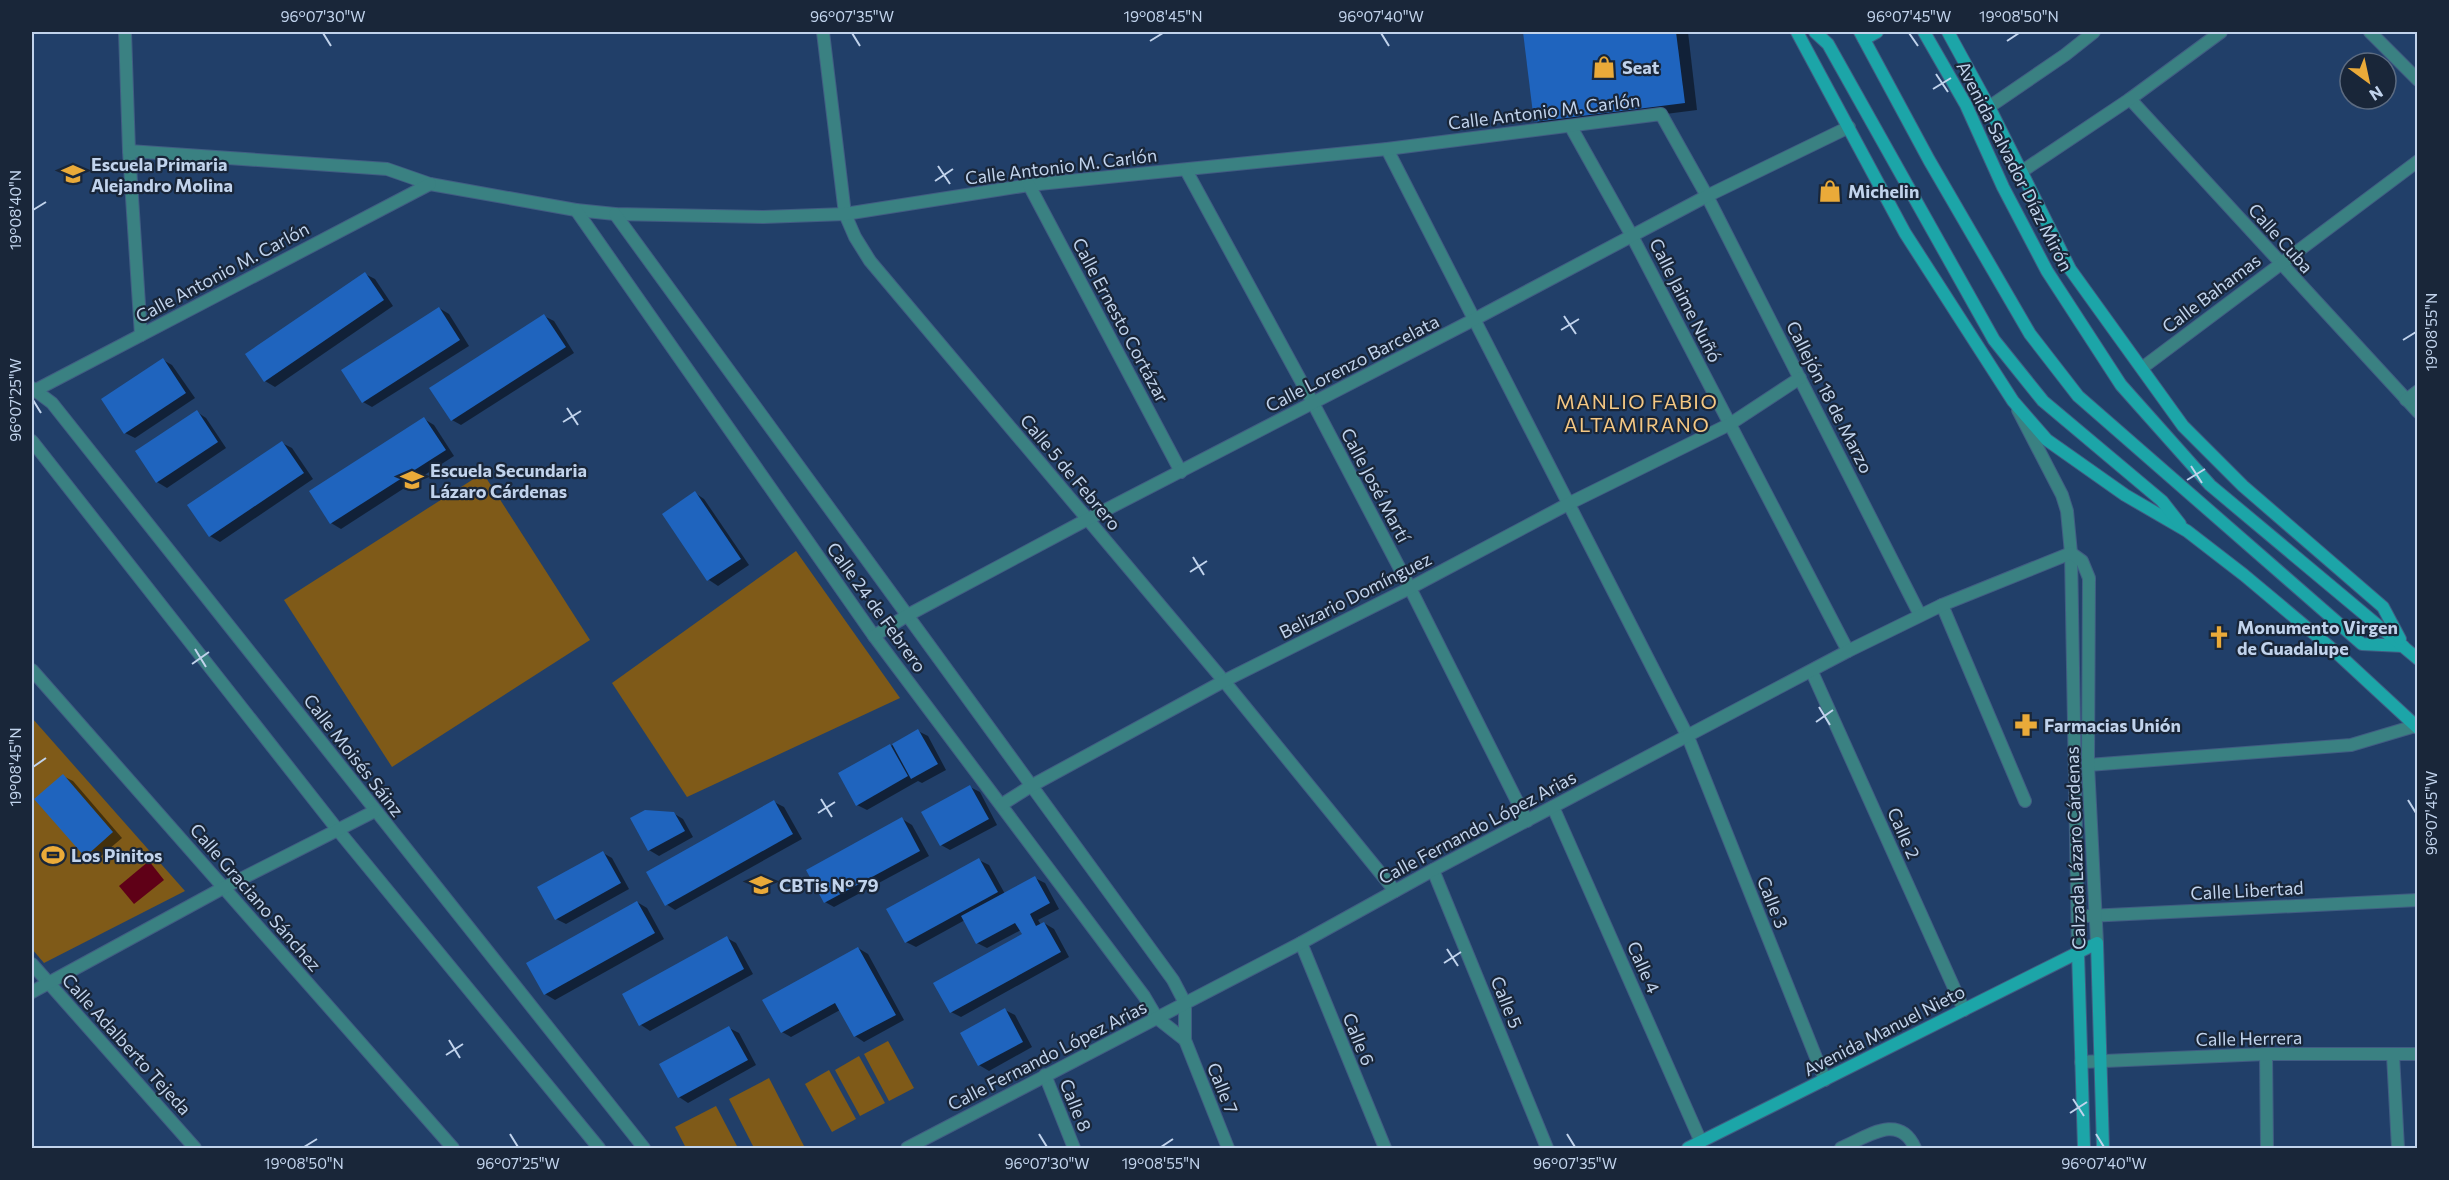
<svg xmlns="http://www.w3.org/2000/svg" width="2449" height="1180" font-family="Commissioner,sans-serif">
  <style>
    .green { fill: #7f5a18 }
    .water { fill: #5f0017 }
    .shadow { fill: #0007 }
    .building { fill: #1f64be }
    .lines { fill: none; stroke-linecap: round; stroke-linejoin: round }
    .street-casing { stroke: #415d83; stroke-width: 14 }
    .secondary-casing { stroke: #415d83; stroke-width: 14 }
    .street { stroke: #3a8182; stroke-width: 12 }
    .secondary { stroke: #1ca5a8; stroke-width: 12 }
    .ticks { fill: none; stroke: #c1d3ec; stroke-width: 2 }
    .labels { text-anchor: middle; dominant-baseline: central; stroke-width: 4.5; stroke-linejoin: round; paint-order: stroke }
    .poi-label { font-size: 18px; font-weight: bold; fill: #c1d3ec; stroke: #192639; text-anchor: start }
    .street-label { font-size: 18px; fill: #c1d3ec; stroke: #192639 }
    .neighbourhood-label { font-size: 20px; letter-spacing: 1.5px; fill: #f4c783; stroke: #192639 }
    .neatline { fill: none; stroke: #c1d3ec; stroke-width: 2 }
    .ticks-label { font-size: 15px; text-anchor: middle; fill: #c1d3ec }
  </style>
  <rect width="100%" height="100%" fill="#213f69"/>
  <!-- green -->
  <g class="green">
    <path d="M483,473l107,167 -198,127 -108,-167z"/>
    <path d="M796,551l104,147 -213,99 -75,-114z"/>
    <path d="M32,718l153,173 -141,72 -12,-14z"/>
    <path d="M888,1041l26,47 -25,13 -25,-47z"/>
    <path d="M859,1056l26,47 -25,13 -25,-46z"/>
    <path d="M829,1070l27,49 -24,13 -27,-48z"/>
    <path d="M769,1078l36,70h-51l-25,-49z"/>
    <path d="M716,1106l22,42h-52l-11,-21z"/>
  </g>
  <!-- water -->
  <path class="water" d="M149,861l15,19 -30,24 -15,-18z"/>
  <!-- shadow -->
  <g class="shadow">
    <path d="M1524,32h164l9,78 -149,19 -13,-8z"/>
    <path d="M365,274l10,5 18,27 -118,81 -10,-6z"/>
    <path d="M439,308l10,6 20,32 -97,61 -9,-5z"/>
    <path d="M544,316l10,5 20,32 -113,72 -9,-5z"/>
    <path d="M163,360l9,5 23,33 -60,40 -10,-5z"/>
    <path d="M197,412l9,6 20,30 -59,40 -10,-6z"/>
    <path d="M424,419l10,6 20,31 -113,73 -10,-6z"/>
    <path d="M282,443l10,5 21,31 -93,63 -10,-6 -21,-30z"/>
    <path d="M695,493l9,6 45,66 -31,21 -9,-6 -45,-65z"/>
    <path d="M918,731l10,5 18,34 -24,13 -4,-2 -51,29 -10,-5 -17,-31z"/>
    <path d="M63,776l10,5 49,57 -27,23 -9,-5z"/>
    <path d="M970,787l10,5 17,33 -47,25 -9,-5z"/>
    <path d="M774,802l10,5 18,32 -127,71 -9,-6z"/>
    <path d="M673,813l10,6 10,18 -34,19 -10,-6z"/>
    <path d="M902,819l10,6 17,31 -95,51 -9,-5z"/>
    <path d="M603,853l9,5 17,31 -63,35 -10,-5z"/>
    <path d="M979,860l10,5 16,29 30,-16 10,5 14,26 -21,11 3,5 3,-2 10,6 15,28 -108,60 -10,-5 73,-77 -3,-5 -34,18 -10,-5 -12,-23 -49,27 -10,-5z"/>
    <path d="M637,902l10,6 17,31 -109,61 -10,-6z"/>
    <path d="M727,938l9,5 17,31 -103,57 -9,-6 -17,-31z"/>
    <path d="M858,948l10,6 36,66 -40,22 -9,-6 -15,-26 -49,27 -9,-5z"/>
    <path d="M1005,1010l10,5 17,32 -43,24 -10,-6 -17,-31z"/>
    <path d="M729,1028l10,5 17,32 -68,38 -9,-6z"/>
  </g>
  <!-- building -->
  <g class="building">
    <path d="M1523,32h153l9,71 -151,19z"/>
    <path d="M365,272l19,28 -120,82 -19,-28z"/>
    <path d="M439,307l21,33 -98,63 -21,-33z"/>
    <path d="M544,314l22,33 -115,74 -22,-33z"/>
    <path d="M163,358l23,35 -62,41 -23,-35z"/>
    <path d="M197,410l21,32 -62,41 -21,-32z"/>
    <path d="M424,417l22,33 -116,74 -21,-33z"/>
    <path d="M282,441l22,32 -95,64 -22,-32z"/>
    <path d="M695,491l46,68 -34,22 -45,-67z"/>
    <path d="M918,729l20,35 -27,15 -19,-35z"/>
    <path d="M890,744l18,32 -52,30 -18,-33z"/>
    <path d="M63,774l50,58 -28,25 -51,-58z"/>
    <path d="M970,785l19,34 -49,27 -19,-34z"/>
    <path d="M774,800l19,34 -128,72 -19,-34z"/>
    <path d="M645,810l29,2 11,19 -37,20 -18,-33z"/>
    <path d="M902,817l18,34 -96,52 -18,-33z"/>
    <path d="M603,851l18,32 -66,37 -18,-33z"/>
    <path d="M979,858l19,34 -93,51 -19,-34z"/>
    <path d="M1035,876l15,27 -20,11 6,12 8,-4 17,30 -111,61 -17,-30 89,-49 -7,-11 -39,21 -15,-28z"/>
    <path d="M637,901l18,32 -111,62 -18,-32z"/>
    <path d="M727,936l17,33 -105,57 -17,-32z"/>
    <path d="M858,947l38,68 -42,22 -19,-34 -54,30 -19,-33z"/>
    <path d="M1005,1008l18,34 -45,24 -18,-33z"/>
    <path d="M729,1026l19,34 -70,38 -19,-34z"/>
  </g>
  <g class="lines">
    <!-- street casing -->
    <g class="street-casing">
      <g id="street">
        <path d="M125,32l4,119 12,184"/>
        <path d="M823,32l22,182 10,23 15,24 354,420 171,210"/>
        <path d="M2370,32l48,48"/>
        <path d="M2130,99l288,313"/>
        <path d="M1989,107l76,-52 29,-23"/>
        <path d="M1571,127l61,109 216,415"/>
        <path d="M1387,149l301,588 137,343"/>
        <path d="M129,151l258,18 43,15 146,26 39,4 148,3 82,-3 184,-29 358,-36 274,-35 46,82 213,419"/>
        <path d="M1186,170l127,233 97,185 117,233"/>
        <path d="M2021,172l109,-73 91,-67"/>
        <path d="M1029,185l152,287"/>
        <path d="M576,210l298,426 270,360 13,22 28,22"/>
        <path d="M615,214l558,766 12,23v37l43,108"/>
        <path d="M2142,368l276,-207"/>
        <path d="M32,388l20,15 592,745"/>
        <path d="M32,392l398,-208"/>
        <path d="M2406,400l12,-9"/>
        <path d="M2018,410l44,85 5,16 4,42 7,399"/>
        <path d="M32,441l305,388 262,319"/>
        <path d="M1942,605l83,196"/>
        <path d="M874,636l34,-21 180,-96 387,-200 232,-123 142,-69"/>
        <path d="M32,670l421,478"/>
        <path d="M1812,672l152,338"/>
        <path d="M2088,765l263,-20 64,-19"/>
        <path d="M1001,805l30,-19 193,-105 186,-93 160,-85 160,-79 70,-46"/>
        <path d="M1553,807l148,335"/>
        <path d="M1433,870l114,278"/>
        <path d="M2088,916l330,-16"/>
        <path d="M1301,943l84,205"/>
        <path d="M32,964l163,184"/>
        <path d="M32,992l191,-104 152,-77"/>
        <path d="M2266,1054l1,94"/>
        <path d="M2393,1055l5,93"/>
        <path d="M2081,1062l185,-8h152"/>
        <path d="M1045,1075l29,73"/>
        <path d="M907,1148l394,-205 132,-73 415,-219 94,-46 129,-52 11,8 7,17 -1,187 9,178"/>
        <path d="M1841,1148c26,-11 58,-36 74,0"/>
      </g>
    </g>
    <!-- secondary casing -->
    <g class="secondary-casing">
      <g id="secondary">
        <path d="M1797,32l108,201 108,168 34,39 78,55 62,36 57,44 93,78 81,75"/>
        <path d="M1815,32l13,12 166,296 49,61 119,100 18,23"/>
        <path d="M1860,32l69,128 101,174 48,62 284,248 41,2"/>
        <path d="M1924,32l42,73 37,82 44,84 74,114 89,100 208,174"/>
        <path d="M1948,32l41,75 81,162 113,157 60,60 140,121 17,32"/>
        <path d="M1864,39l13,-7"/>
        <path d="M2078,952l6,196"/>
        <path d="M1688,1148l409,-205 6,205"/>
      </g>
    </g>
    <!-- street -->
    <use href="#street" class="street"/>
    <!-- secondary -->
    <use href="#secondary" class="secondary"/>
  </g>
  <!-- ticks -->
  <path class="ticks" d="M323,33l8,13M852,33l8,13M1381,33l8,13M1909,33l9,13M1150,41l13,-8M2007,41l12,-8M1936,74l12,18M1933,89l18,-11M938,166l12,18M935,181l18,-12M33,210l13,-8M1564,316l12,18M1561,330l18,-11M2403,340l13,-8M33,400l8,13M567,408l11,17M563,422l18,-11M2191,466l11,17M2187,480l18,-11M1193,557l11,18M1190,572l17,-11M195,649l11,18M192,664l17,-12M1819,707l11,18M1816,722l17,-12M33,767l13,-9M821,799l11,18M2408,800l8,13M818,813l17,-11M1447,949l11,17M1444,963l17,-11M449,1040l11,18M446,1055l17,-11M2073,1099l11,17M2070,1113l17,-11M510,1134l8,13M1039,1134l8,13M1567,1134l8,13M2096,1134l8,13M304,1147l13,-8M1161,1147l12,-8"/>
  <!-- icons -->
  <defs>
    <g id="shop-bare" transform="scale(1.8)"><path d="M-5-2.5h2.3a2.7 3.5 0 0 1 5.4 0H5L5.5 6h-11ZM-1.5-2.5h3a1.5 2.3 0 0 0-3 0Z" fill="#eaaa39" stroke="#192639" stroke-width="2.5" paint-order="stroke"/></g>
    <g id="school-bare" transform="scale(1.8)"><path d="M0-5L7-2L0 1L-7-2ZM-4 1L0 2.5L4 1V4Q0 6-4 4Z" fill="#eaaa39" stroke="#192639" stroke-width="2.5" paint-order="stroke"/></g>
    <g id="church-bare" transform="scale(1.8)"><path d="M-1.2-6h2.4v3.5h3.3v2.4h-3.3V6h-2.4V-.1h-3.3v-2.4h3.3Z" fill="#eaaa39" stroke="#192639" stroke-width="2.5" paint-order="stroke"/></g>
    <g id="pharmacy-bare" transform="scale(1.8)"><path d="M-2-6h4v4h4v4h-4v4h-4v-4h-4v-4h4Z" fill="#eaaa39" stroke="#192639" stroke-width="2.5" paint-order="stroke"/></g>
    <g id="stadium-bare" transform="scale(1.8)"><path d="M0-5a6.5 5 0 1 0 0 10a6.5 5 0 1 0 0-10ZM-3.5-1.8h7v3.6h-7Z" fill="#eaaa39" stroke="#192639" stroke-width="2.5" paint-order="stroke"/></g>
  </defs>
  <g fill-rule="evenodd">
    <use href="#shop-bare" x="1604" y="67"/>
    <use href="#school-bare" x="73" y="174"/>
    <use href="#shop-bare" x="1830" y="191"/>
    <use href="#school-bare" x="412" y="480"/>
    <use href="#church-bare" x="2219" y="637"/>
    <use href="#pharmacy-bare" x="2026" y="725"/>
    <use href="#stadium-bare" x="53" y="855"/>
    <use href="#school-bare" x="761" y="885"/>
  </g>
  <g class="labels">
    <!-- poi labels -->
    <g class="poi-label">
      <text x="1622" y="67">Seat</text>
      <text x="91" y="164">Escuela Primaria<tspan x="91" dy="21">Alejandro Molina</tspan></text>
      <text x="1848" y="191">Michelin</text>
      <text x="430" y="470">Escuela Secundaria<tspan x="430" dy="21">Lázaro Cárdenas</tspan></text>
      <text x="2237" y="627">Monumento Virgen<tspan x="2237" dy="21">de Guadalupe</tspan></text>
      <text x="2044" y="725">Farmacias Unión</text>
      <text x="71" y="855">Los Pinitos</text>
      <text x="779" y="885">CBTis N° 79</text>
    </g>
    <!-- street labels -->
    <g class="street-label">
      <text transform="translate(1544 111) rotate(-7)">Calle Antonio M. Carlón</text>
      <text transform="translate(1061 166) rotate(-7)">Calle Antonio M. Carlón</text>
      <text transform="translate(2015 166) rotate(63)">Avenida Salvador Díaz Mirón</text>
      <text transform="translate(2281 238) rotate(48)">Calle Cuba</text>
      <text transform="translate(222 272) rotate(-28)">Calle Antonio M. Carlón</text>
      <text transform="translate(2211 293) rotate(-37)">Calle Bahamas</text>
      <text transform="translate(1686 300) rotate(63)">Calle Jaime Nuñó</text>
      <text transform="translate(1121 320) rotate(62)">Calle Ernesto Cortázar</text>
      <text transform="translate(1352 363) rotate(-27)">Calle Lorenzo Barcelata</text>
      <text transform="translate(1830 397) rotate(63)">Callejón 18 de Marzo</text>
      <text transform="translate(1071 472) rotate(50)">Calle 5 de Febrero</text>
      <text transform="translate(1376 485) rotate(62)">Calle José Martí</text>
      <text transform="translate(1355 595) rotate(-27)">Belizario Domínguez</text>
      <text transform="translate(877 607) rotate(54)">Calle 24 de Febrero</text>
      <text transform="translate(354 755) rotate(52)">Calle Moisés Sáinz</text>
      <text transform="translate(1477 827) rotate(-28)">Calle Fernando López Arias</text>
      <text transform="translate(1904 833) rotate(66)">Calle 2</text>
      <text transform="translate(2075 848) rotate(-92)">Calzada Lázaro Cárdenas</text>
      <text transform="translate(2247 890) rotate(-3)">Calle Libertad</text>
      <text transform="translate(256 897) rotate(49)">Calle Graciano Sánchez</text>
      <text transform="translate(1773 902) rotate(68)">Calle 3</text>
      <text transform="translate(1644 967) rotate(66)">Calle 4</text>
      <text transform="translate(1507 1002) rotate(68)">Calle 5</text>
      <text transform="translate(1884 1030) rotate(-27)">Avenida Manuel Nieto</text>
      <text transform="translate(2249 1038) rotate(-1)">Calle Herrera</text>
      <text transform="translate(1359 1039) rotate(68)">Calle 6</text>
      <text transform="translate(127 1044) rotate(48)">Calle Adalberto Tejeda</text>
      <text transform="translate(1047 1055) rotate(-27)">Calle Fernando López Arias</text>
      <text transform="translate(1223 1088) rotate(68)">Calle 7</text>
      <text transform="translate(1076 1105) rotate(68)">Calle 8</text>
    </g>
    <!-- neighbourhood labels -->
    <g class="neighbourhood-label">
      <text x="1637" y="401">MANLIO FABIO<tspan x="1637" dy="23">ALTAMIRANO</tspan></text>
    </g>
  </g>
  <!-- border -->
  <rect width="2449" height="1180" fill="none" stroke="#192639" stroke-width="66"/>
  <!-- north arrow -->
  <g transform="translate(2368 81) rotate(147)"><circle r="28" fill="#192639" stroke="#5c6b81" stroke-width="1.5"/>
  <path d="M0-4.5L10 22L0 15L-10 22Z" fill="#eaaa39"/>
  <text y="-9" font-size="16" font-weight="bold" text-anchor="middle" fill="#c1d3ec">N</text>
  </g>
  <rect x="33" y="33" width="2383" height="1114" class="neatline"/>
  <g class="ticks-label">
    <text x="323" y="22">96°07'30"W</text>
    <text x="852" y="22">96°07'35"W</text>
    <text x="1163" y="22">19°08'45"N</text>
    <text x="1381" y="22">96°07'40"W</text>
    <text x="1909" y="22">96°07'45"W</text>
    <text x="2019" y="22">19°08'50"N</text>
    <text transform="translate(16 210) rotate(-90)" y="5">19°08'40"N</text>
    <text transform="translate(2432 332) rotate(-90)" y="5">19°08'55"N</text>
    <text transform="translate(16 400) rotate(-90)" y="5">96°07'25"W</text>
    <text transform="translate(16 767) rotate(-90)" y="5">19°08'45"N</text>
    <text transform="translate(2432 813) rotate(-90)" y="5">96°07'45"W</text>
    <text x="304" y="1169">19°08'50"N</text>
    <text x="518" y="1169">96°07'25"W</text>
    <text x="1047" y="1169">96°07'30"W</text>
    <text x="1161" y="1169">19°08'55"N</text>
    <text x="1575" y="1169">96°07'35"W</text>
    <text x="2104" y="1169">96°07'40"W</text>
  </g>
</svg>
